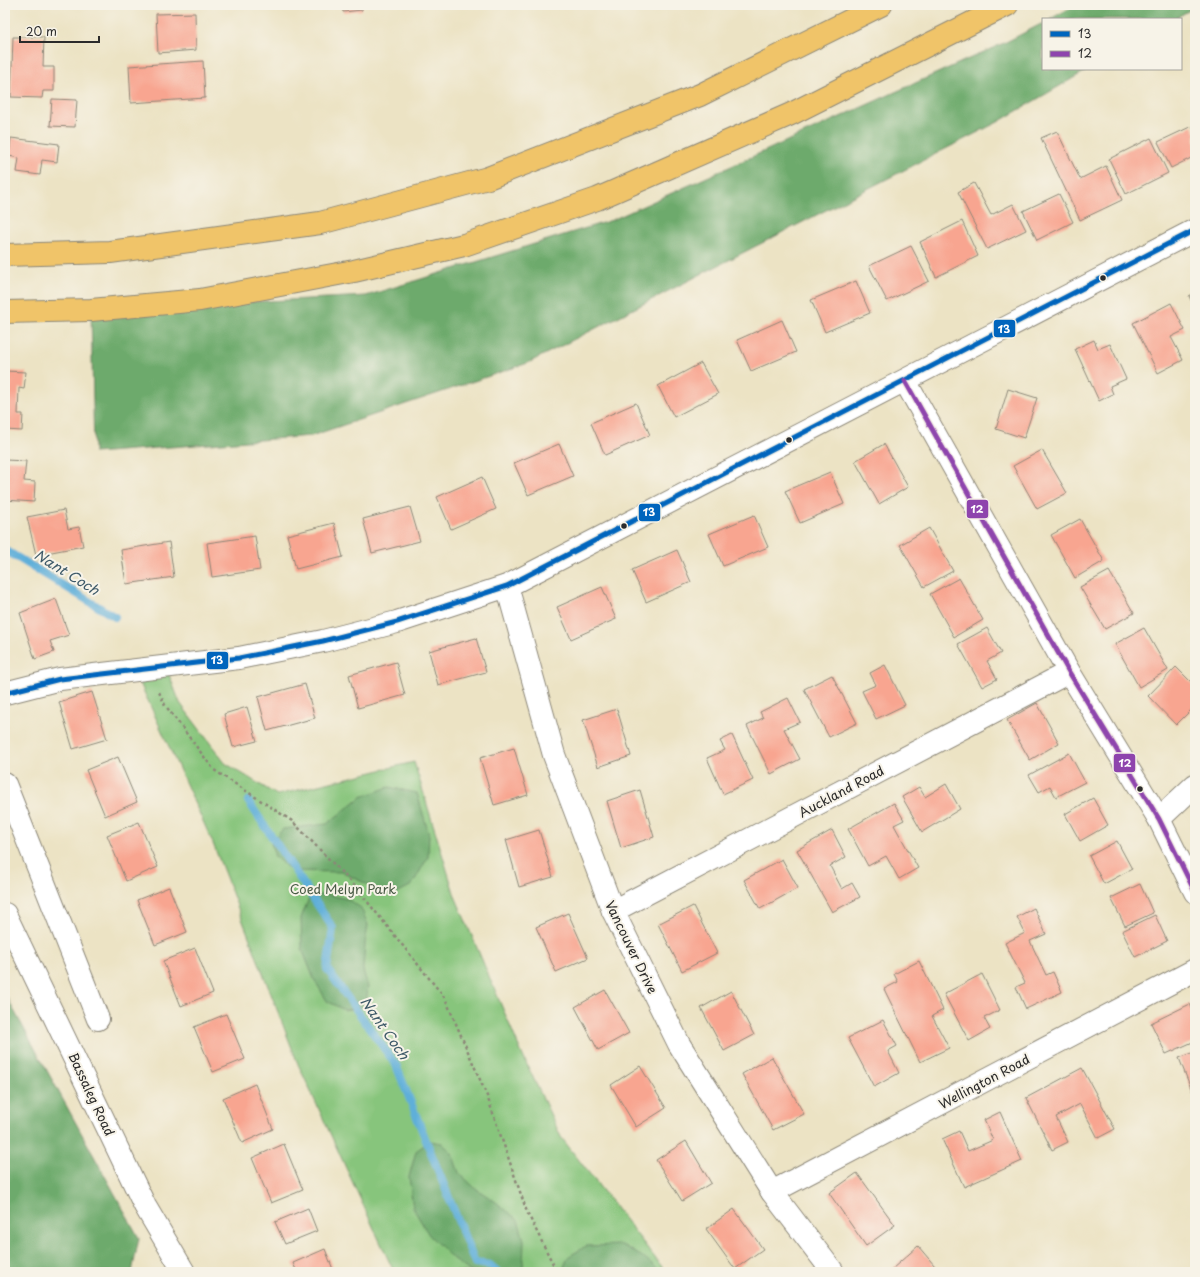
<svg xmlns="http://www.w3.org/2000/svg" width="1200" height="1277" font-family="'Playpen Sans',sans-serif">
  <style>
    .green { fill: #87c57c; stroke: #597854 }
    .forest { fill: #6daa6c; stroke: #4c6a4c }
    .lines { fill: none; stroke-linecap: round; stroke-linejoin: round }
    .stream { stroke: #5eafd9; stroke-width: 8 }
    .building { fill: #f8a590 }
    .minor-casing { stroke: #8c8778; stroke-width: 24 }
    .tertiary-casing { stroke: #8c8778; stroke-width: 24 }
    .motorway-casing { stroke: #8c8778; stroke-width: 24 }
    .path { stroke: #8c8778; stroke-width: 2.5; stroke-dasharray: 3 3; stroke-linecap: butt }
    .minor { stroke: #fff; stroke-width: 22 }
    .tertiary { stroke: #fff; stroke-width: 22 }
    .motorway { stroke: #f0c469; stroke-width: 22 }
    .bus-1-casing { stroke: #f7f3e8; stroke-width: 8 }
    .bus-2-casing { stroke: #f7f3e8; stroke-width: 8 }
    .bus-1 { stroke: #0065bd; stroke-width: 5 }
    .bus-2 { stroke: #8e44ad; stroke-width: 5 }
    .bus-dot { fill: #2b2b2b; stroke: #f7f3e8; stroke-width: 1.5 }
    .labels { text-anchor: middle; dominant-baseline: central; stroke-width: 4; stroke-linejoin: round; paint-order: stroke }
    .street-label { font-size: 13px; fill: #2b2b2b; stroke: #f7f3e8 }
    .park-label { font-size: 13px; fill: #475943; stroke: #f7f3e8 }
    .water-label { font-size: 14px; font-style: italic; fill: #3d5968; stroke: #f7f3e8 }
    .line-badge { stroke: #f7f3e8; stroke-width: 1.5 }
    .badge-label { font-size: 11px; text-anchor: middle; font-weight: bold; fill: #fff }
  </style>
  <rect width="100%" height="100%" fill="#f7f3e8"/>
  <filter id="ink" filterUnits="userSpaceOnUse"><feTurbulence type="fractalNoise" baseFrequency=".025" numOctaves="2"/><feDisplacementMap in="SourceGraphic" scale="8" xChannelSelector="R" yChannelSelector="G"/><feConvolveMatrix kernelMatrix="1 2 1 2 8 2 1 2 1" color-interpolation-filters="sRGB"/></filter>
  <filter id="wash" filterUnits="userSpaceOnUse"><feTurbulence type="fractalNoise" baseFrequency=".012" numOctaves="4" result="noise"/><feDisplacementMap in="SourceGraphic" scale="16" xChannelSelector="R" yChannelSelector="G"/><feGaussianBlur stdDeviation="0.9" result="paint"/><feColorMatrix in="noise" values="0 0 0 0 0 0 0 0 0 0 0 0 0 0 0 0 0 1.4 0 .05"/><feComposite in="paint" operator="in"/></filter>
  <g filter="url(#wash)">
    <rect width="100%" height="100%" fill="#ece3c4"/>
    <!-- green -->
    <path class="green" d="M166,667l14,36 45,60 52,32 137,-33 41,134 67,158 39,83 105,135h-272l-96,-208 -86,-223 -78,-171z"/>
    <!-- forest -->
    <g class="forest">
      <path d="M1076,5h119v2l-21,12h-124z"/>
      <path d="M1043,23v46h46l-91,53 -470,241 -217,73 -217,17 -3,-143 275,-14 246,-76 394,-178z"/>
      <path d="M389,787l28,6 12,42 -1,22 -16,28 -21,11 -49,-24 -50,-1 -17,-14 -4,-14 12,-14 44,-5 34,-27z"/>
      <path d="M324,894l23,5 14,9 7,17 -3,19 -2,26 5,17 -2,17 -8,4 -14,2 -17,-9 -13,-22 -12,-30 -1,-31 8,-20z"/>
      <path d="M5,994l134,244 -7,34h-127z"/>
      <path d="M430,1141l12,2 10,10 7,20 16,15 21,14 22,18 6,20 -1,27 -4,5h-48l-18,-13 -24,-24 -16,-27 -4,-31 7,-26z"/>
      <path d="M622,1245l24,14 15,13h-99l6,-15 18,-11z"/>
    </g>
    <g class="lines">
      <!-- stream -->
      <g class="stream">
        <path d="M5,550l110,67"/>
        <path d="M248,801l85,127 -6,41 69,96 79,198 15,2 8,7"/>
      </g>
    </g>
    <g id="blocks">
      <!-- building -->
      <g class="building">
        <path d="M342,5h20v5l-19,2z"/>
        <path d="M195,13l1,37 -38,3 -2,-39z"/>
        <path d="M13,37h31l-1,30h11v24h-11l-1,7 -31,-1z"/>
        <path d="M203,61l2,37 -74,5 -2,-37z"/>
        <path d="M1195,93v12l-5,-10z"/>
        <path d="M52,99l25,1 -2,27 -25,-1z"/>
        <path d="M1192,126l3,7v23l-24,12 -13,-26z"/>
        <path d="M1057,131l23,48 26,-13 16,34 -42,20 -39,-82z"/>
        <path d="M11,138l48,6 -2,18 -15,-2 -2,15 -23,-3 2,-14 -10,-2z"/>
        <path d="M1151,138l17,35 -42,21 -17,-35z"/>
        <path d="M974,183l17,32 22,-11 13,26 -39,19 -29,-57z"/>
        <path d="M1059,194l14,28 -36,18 -14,-29z"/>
        <path d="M962,221l16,35 -42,21 -16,-35z"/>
        <path d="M911,246l18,35 -42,20 -18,-35z"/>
        <path d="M856,281l14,32 -45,19 -14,-32z"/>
        <path d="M1195,293v16l-6,-13z"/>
        <path d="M1171,303l14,27 -14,7 12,23 -25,13 -25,-50z"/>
        <path d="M782,320l14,32 -45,19 -14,-31z"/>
        <path d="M1094,340l4,9 12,-5 16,35 -16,7 3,8 -14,7 -24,-52z"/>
        <path d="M701,363l17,31 -44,23 -16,-31z"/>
        <path d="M5,371l21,1 -2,17 -5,-1 -1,26h5l-1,17 -17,-1z"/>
        <path d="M1008,389l29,9 -13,40 -28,-9z"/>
        <path d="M636,403l14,32 -45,20 -14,-32z"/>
        <path d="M559,444l14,32 -45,19 -14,-32z"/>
        <path d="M884,444l24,43 -29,17 -24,-43z"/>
        <path d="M1042,450l25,43 -30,16 -24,-43z"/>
        <path d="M5,460l21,1 -2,20 11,1 -1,20 -29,-2z"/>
        <path d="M830,472l14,32 -44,19 -15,-32z"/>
        <path d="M482,477l14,32 -45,20 -14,-32z"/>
        <path d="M410,507l10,34 -48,12 -9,-34z"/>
        <path d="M64,510l4,19 11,-2 4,19 -47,9 -9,-38z"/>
        <path d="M754,515l14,32 -45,19 -14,-32z"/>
        <path d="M1080,519l24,42 -29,17 -24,-43z"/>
        <path d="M334,523l9,34 -47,12 -9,-34z"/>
        <path d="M929,528l24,43 -29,16 -24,-42z"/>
        <path d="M255,536l5,34 -48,7 -5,-34z"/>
        <path d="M169,542l5,35 -48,7 -5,-34z"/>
        <path d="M677,550l14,32 -45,20 -14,-32z"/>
        <path d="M1109,571l25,42 -29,16 -25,-42z"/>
        <path d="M959,578l24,42 -29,17 -24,-43z"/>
        <path d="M602,587l14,32 -45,20 -14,-32z"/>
        <path d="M56,599l13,36 -19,6 4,11 -19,7 -15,-46z"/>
        <path d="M987,628l14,25 -14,8 10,18 -15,8 -24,-43z"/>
        <path d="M1144,628l24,42 -29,17 -24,-43z"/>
        <path d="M476,638l10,34 -48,13 -9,-34z"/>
        <path d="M396,662l9,33 -47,13 -9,-33z"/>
        <path d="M885,665l20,40 -29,14 -14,-28 14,-6 -6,-12z"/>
        <path d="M1176,667l19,19v20l-19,19 -28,-29z"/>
        <path d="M832,675l25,48 -28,14 -25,-48z"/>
        <path d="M305,684l10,34 -48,13 -9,-34z"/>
        <path d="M92,692l15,47 -34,10 -14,-47z"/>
        <path d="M788,698l12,24 -16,7 16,30 -29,15 -24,-48 16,-8 -3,-6z"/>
        <path d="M1037,703l22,40 -29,17 -23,-40z"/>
        <path d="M247,707l10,34 -24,6 -9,-33z"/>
        <path d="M617,709l14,47 -33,11 -15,-47z"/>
        <path d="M732,735l21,45 -30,14 -16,-36 18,-8 -5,-9z"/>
        <path d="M514,748l14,47 -34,10 -14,-47z"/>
        <path d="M1069,753l16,29 -29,15 -6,-11 -11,6 -10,-17z"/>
        <path d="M118,757l19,45 -32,14 -19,-46z"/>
        <path d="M946,784l14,25 -38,23 -20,-35 17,-10 6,10z"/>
        <path d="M640,790l14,47 -33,11 -14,-47z"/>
        <path d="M1093,798l15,27 -28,16 -15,-27z"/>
        <path d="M894,803l10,17 -10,5 24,43 -19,11 -13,-23 -18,10 -20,-37z"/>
        <path d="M139,822l19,45 -32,14 -19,-46z"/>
        <path d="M539,830l14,47 -34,10 -13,-47z"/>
        <path d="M832,830l14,27 -16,9 12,23 10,-6 8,14 -28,15 -35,-62z"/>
        <path d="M1117,841l15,28 -28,15 -15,-28z"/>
        <path d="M782,859l16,29 -38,21 -16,-29z"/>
        <path d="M1140,884l13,29 -28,13 -14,-28z"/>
        <path d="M169,887l18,45 -32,13 -18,-45z"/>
        <path d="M693,906l24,47 -35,18 -24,-47z"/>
        <path d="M1034,908l12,26 -16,7 16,34 7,-3 9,20 -36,17 -10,-22 9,-4 -20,-40 20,-10 -8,-16z"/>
        <path d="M568,913l20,45 -32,14 -20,-45z"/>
        <path d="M1155,915l12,26 -32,16 -13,-26z"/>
        <path d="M195,948l18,45 -32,13 -18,-45z"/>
        <path d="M919,961l24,49 -11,6 17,32 -29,14 -36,-73 14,-7 -4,-8z"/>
        <path d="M982,974l18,36 -16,8 6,11 -21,12 -25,-47z"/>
        <path d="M605,990l24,43 -31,17 -23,-43z"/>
        <path d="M731,991l23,44 -30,16 -23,-43z"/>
        <path d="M1190,1004l5,11v26l-29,13 -15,-31z"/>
        <path d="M226,1014l19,45 -32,13 -19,-45z"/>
        <path d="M883,1020l14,26 -9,5 11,22 -25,14 -26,-49z"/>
        <path d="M1195,1052v37l-3,2 -13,-33z"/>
        <path d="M772,1057l32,57 -31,16 -31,-56z"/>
        <path d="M640,1066l26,42 -30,19 -25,-42z"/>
        <path d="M1082,1068l33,61 -17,9 -18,-34 -24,13 12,25 -16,8 -26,-52z"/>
        <path d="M255,1084l18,45 -31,14 -19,-45z"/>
        <path d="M1000,1112l22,49 -58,26 -22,-48 17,-8 9,20 25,-11 -9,-20z"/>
        <path d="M686,1141l25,42 -29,18 -26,-41z"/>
        <path d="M284,1144l19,46 -32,13 -19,-45z"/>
        <path d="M857,1173l38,52 -29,21 -37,-53z"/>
        <path d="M308,1208l9,23 -32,13 -10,-22z"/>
        <path d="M734,1209l29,40 -28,20 -29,-40z"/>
        <path d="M918,1246l22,26h-45l-3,-3z"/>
        <path d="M325,1249l9,23h-37l-4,-9z"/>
      </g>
    </g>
  </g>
  <g filter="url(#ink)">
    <use href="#blocks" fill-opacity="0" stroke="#8c8778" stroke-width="1"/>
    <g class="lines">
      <!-- minor casing -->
      <g class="minor-casing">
        <g id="minor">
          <path d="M905,381l164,291 90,147 36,73"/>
          <path d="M507,586l47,169 59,156 66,133 93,148 61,80"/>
          <path d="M5,693l55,-14 179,-21 84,-17 74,-19 110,-36 688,-356"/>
          <path d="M5,784l93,235"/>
          <path d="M1159,819l36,-34"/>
          <path d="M613,911l456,-239"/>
          <path d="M772,1192l423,-222"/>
        </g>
      </g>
      <!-- tertiary casing -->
      <g class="tertiary-casing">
        <path id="tertiary" d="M5,914l140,292 39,66"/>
      </g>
      <!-- motorway casing -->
      <g class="motorway-casing">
        <g id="motorway">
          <path d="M5,255l105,-3 210,-29 168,-45 212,-83 181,-90"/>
          <path d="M5,312l86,-2 109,-10 154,-29 110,-26 133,-46 194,-85 216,-109"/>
        </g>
      </g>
      <!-- path -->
      <path class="path" d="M159,692l6,13 49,65 78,51 62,64 91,113 42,98 40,116 30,60"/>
      <!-- minor -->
      <use href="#minor" class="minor"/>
      <!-- tertiary -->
      <use href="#tertiary" class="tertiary"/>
      <!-- motorway -->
      <use href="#motorway" class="motorway"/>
      <!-- bus-1 casing -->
      <g class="bus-1-casing">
        <path id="bus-1" d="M5,693l55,-14 179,-21 84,-17 74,-19 110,-36 688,-356"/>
      </g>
      <!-- bus-2 casing -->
      <g class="bus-2-casing">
        <path id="bus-2" d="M905,381l164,291 90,147 36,73"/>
      </g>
      <!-- bus-1 -->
      <use href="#bus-1" class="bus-1"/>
      <!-- bus-2 -->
      <use href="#bus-2" class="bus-2"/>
    </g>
  </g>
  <!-- markers -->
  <g class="bus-dot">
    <circle cx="1103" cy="278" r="3.5"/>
    <circle cx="789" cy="440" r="3.5"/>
    <circle cx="624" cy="526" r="3.5"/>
    <circle cx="1140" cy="789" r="3.5"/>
  </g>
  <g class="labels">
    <!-- street labels -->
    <g class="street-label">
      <text transform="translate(841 791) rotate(-28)">Auckland Road</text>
      <text transform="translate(632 947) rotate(64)">Vancouver Drive</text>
      <text transform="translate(984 1081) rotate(-28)">Wellington Road</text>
      <text transform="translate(92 1094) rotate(65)">Bassaleg Road</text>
    </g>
    <!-- park labels -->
    <g class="park-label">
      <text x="343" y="888">Coed Melyn Park</text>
    </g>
    <!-- water labels -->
    <g class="water-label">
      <text transform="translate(67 572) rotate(32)">Nant Coch</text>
      <text transform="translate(385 1028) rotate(55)">Nant Coch</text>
    </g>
  </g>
  <g class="line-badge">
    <rect x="993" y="319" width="23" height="19" rx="4" fill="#0065bd"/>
    <rect x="966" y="499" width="23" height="20" rx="4" fill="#8e44ad"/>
    <rect x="638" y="503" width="23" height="19" rx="4" fill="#0065bd"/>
    <rect x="206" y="651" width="23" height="19" rx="4" fill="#0065bd"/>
    <rect x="1113" y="753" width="23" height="20" rx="4" fill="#8e44ad"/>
  </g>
  <g class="badge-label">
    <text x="1004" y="333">13</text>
    <text x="977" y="513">12</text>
    <text x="649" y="516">13</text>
    <text x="217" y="664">13</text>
    <text x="1125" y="767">12</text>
  </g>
  <!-- margin -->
  <rect width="1200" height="1277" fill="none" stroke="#f7f3e8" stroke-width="20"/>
  <!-- legend -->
  <rect x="1042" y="18" width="140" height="52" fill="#f7f3e8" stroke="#a5a39c"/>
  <rect x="1050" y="31" width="20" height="6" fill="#0065bd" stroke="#a5a39c"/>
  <text x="1078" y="38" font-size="12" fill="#2b2b2b">13</text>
  <rect x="1050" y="51" width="20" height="6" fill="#8e44ad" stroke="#a5a39c"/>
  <text x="1078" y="58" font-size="12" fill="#2b2b2b">12</text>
  <!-- scale -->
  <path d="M20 36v6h79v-6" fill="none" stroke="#2b2b2b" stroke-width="2"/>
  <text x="26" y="36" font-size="12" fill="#2b2b2b" stroke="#f7f3e8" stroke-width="3" paint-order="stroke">20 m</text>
</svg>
